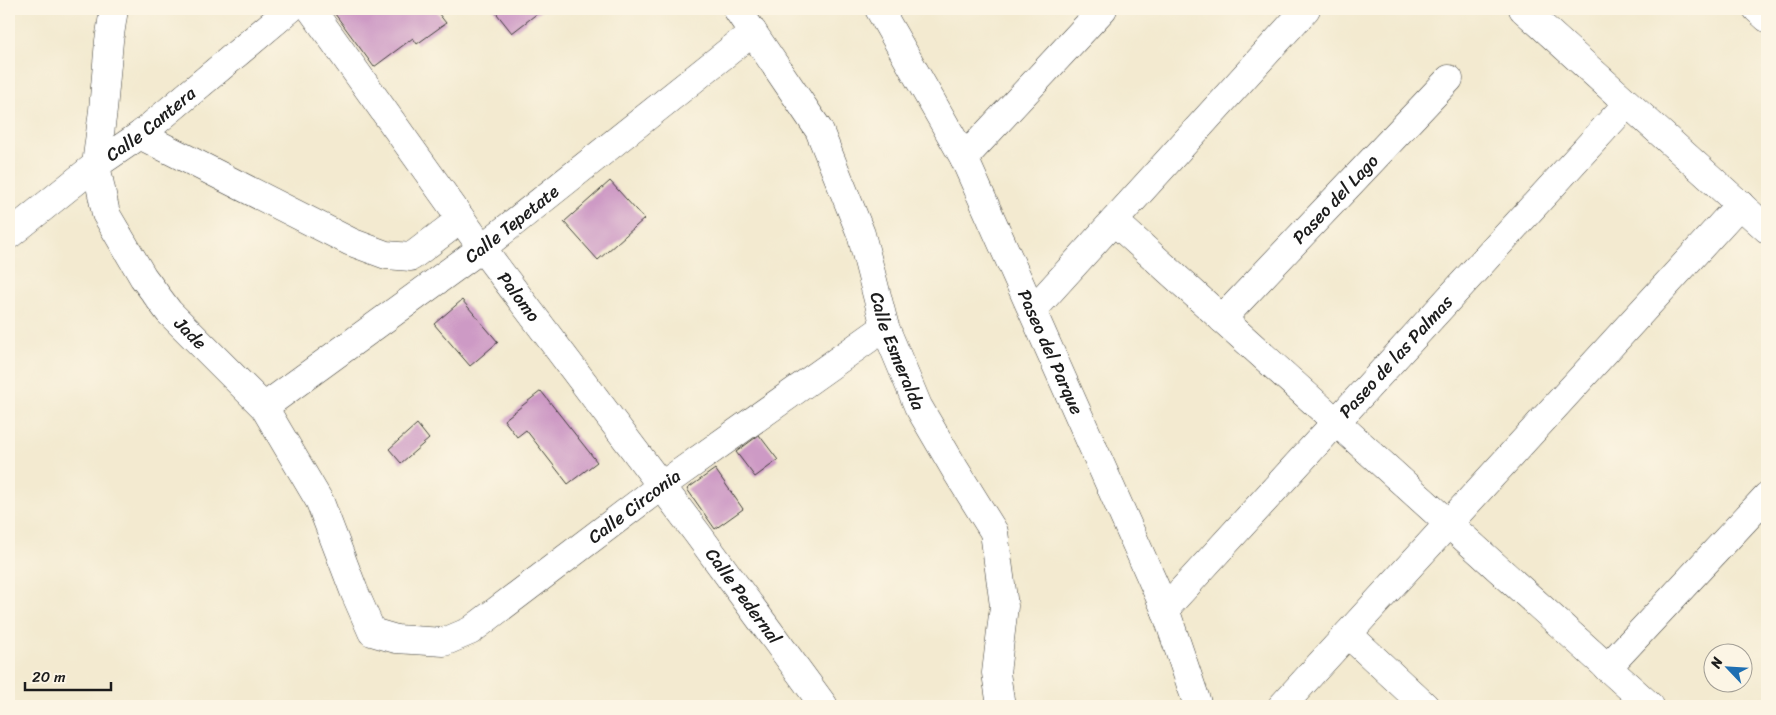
<svg xmlns="http://www.w3.org/2000/svg" width="1776" height="715" font-family="Sriracha,sans-serif">
  <style>
    .building { fill: #cd9ac5 }
    .lines { fill: none; stroke-linecap: round; stroke-linejoin: round }
    .minor-casing { stroke: #3c3b37; stroke-width: 29 }
    .minor { stroke: #fff; stroke-width: 28 }
    .labels { text-anchor: middle; dominant-baseline: central; stroke-width: 4.5; stroke-linejoin: round; paint-order: stroke }
    .street-label { font-size: 18px; fill: #1c1c1c; stroke: #fcf5e5 }
  </style>
  <rect width="100%" height="100%" fill="#fcf5e5"/>
  <filter id="ink" filterUnits="userSpaceOnUse"><feTurbulence type="fractalNoise" baseFrequency=".02" numOctaves="2"/><feDisplacementMap in="SourceGraphic" scale="10" xChannelSelector="R" yChannelSelector="G"/><feConvolveMatrix kernelMatrix="1 2 1 2 8 2 1 2 1" color-interpolation-filters="sRGB"/></filter>
  <filter id="wash" filterUnits="userSpaceOnUse"><feTurbulence type="fractalNoise" baseFrequency=".0096" numOctaves="4" result="noise"/><feDisplacementMap in="SourceGraphic" scale="20" xChannelSelector="R" yChannelSelector="G"/><feGaussianBlur stdDeviation="1.12" result="paint"/><feColorMatrix in="noise" values="0 0 0 0 0 0 0 0 0 0 0 0 0 0 0 0 0 1.4 0 .05"/><feComposite in="paint" operator="in"/></filter>
  <g filter="url(#wash)">
    <rect width="100%" height="100%" fill="#f3ead0"/>
    <g id="blocks">
      <!-- building -->
      <g class="building">
        <path d="M342,9h93l11,14 -29,21 -4,-6 -39,29 -39,-53z"/>
        <path d="M493,9h50l-31,24z"/>
        <path d="M610,181l34,38 -46,41 -34,-38z"/>
        <path d="M462,300l36,42 -28,24 -36,-42z"/>
        <path d="M541,391l56,71 -29,22 -42,-54 -9,7 -13,-17z"/>
        <path d="M417,424l12,15 -28,24 -12,-14z"/>
        <path d="M759,435l19,25 -23,17 -19,-25z"/>
        <path d="M715,469l28,40 -28,20 -28,-40z"/>
      </g>
    </g>
  </g>
  <g filter="url(#ink)">
    <use href="#blocks" fill-opacity="0" stroke="#3c3b37" stroke-width="1"/>
    <g class="lines">
      <!-- minor casing -->
      <g class="minor-casing">
        <g id="minor">
          <path id="s1" d="M114,9l-5,32 -6,69 -7,55 10,49 37,63 26,35 95,95 56,95 34,89 18,41 24,7 48,3 26,-11 191,-145 224,-159"/>
          <path id="s2" d="M311,9l171,239 215,285 127,173"/>
          <path id="s3" d="M737,9l82,121 42,104 24,93 33,79 38,65 38,61 10,74 -8,67 5,33"/>
          <path id="s4" d="M879,9l85,149 201,451 33,97"/>
          <path d="M1523,9l244,220"/>
          <path d="M1757,9l10,9"/>
          <path d="M140,135l211,107 35,13 25,2 50,-38"/>
          <path d="M964,158l139,-149"/>
          <path d="M1114,221l536,485"/>
          <path id="s5" d="M9,235l87,-70 44,-30 150,-126"/>
          <path d="M1033,310l273,-301"/>
          <path id="s6" d="M1222,319l227,-240"/>
          <path id="s7" d="M264,407l218,-159 271,-216"/>
          <path id="s8" d="M1165,609l462,-505"/>
          <path d="M1348,634l77,72"/>
          <path d="M1607,668l160,-172"/>
          <path d="M1282,706l458,-502"/>
        </g>
      </g>
      <!-- minor -->
      <use href="#minor" class="minor"/>
    </g>
  </g>
  <g class="labels">
    <!-- street labels -->
    <g class="street-label">
      <text stroke="none"><textPath href="#s5" startOffset="180">Calle Cantera</textPath></text>
      <text stroke="none"><textPath href="#s6" startOffset="165">Paseo del Lago</textPath></text>
      <text stroke="none"><textPath href="#s7" startOffset="308">Calle Tepetate</textPath></text>
      <text stroke="none"><textPath href="#s2" startOffset="355">Palomo</textPath></text>
      <text stroke="none"><textPath href="#s1" startOffset="354">Jade</textPath></text>
      <text stroke="none"><textPath href="#s3" startOffset="381">Calle Esmeralda</textPath></text>
      <text stroke="none"><textPath href="#s4" startOffset="384">Paseo del Parque</textPath></text>
      <text stroke="none"><textPath href="#s8" startOffset="342">Paseo de las Palmas</textPath></text>
      <text stroke="none"><textPath href="#s1" startOffset="1016">Calle Circonia</textPath></text>
      <text stroke="none"><textPath href="#s2" startOffset="729">Calle Pedernal</textPath></text>
    </g>
  </g>
  <!-- margin -->
  <rect width="1776" height="715" fill="none" stroke="#fcf5e5" stroke-width="30"/>
  <!-- north arrow -->
  <g transform="translate(1728 668) rotate(295)"><circle r="24" fill="#fcf5e5" stroke="#a29e95"/>
  <path d="M0-4L9 19L0 12L-9 19Z" fill="#1f6fb2"/>
  <text y="-8" font-size="14" font-weight="bold" text-anchor="middle" fill="#1c1c1c">N</text>
  </g>
  <!-- scale -->
  <path d="M25 682v8h86v-8" fill="none" stroke="#1c1c1c" stroke-width="2.5"/>
  <text x="32" y="682" font-size="15" fill="#1c1c1c" stroke="#fcf5e5" stroke-width="4" paint-order="stroke">20 m</text>
</svg>
